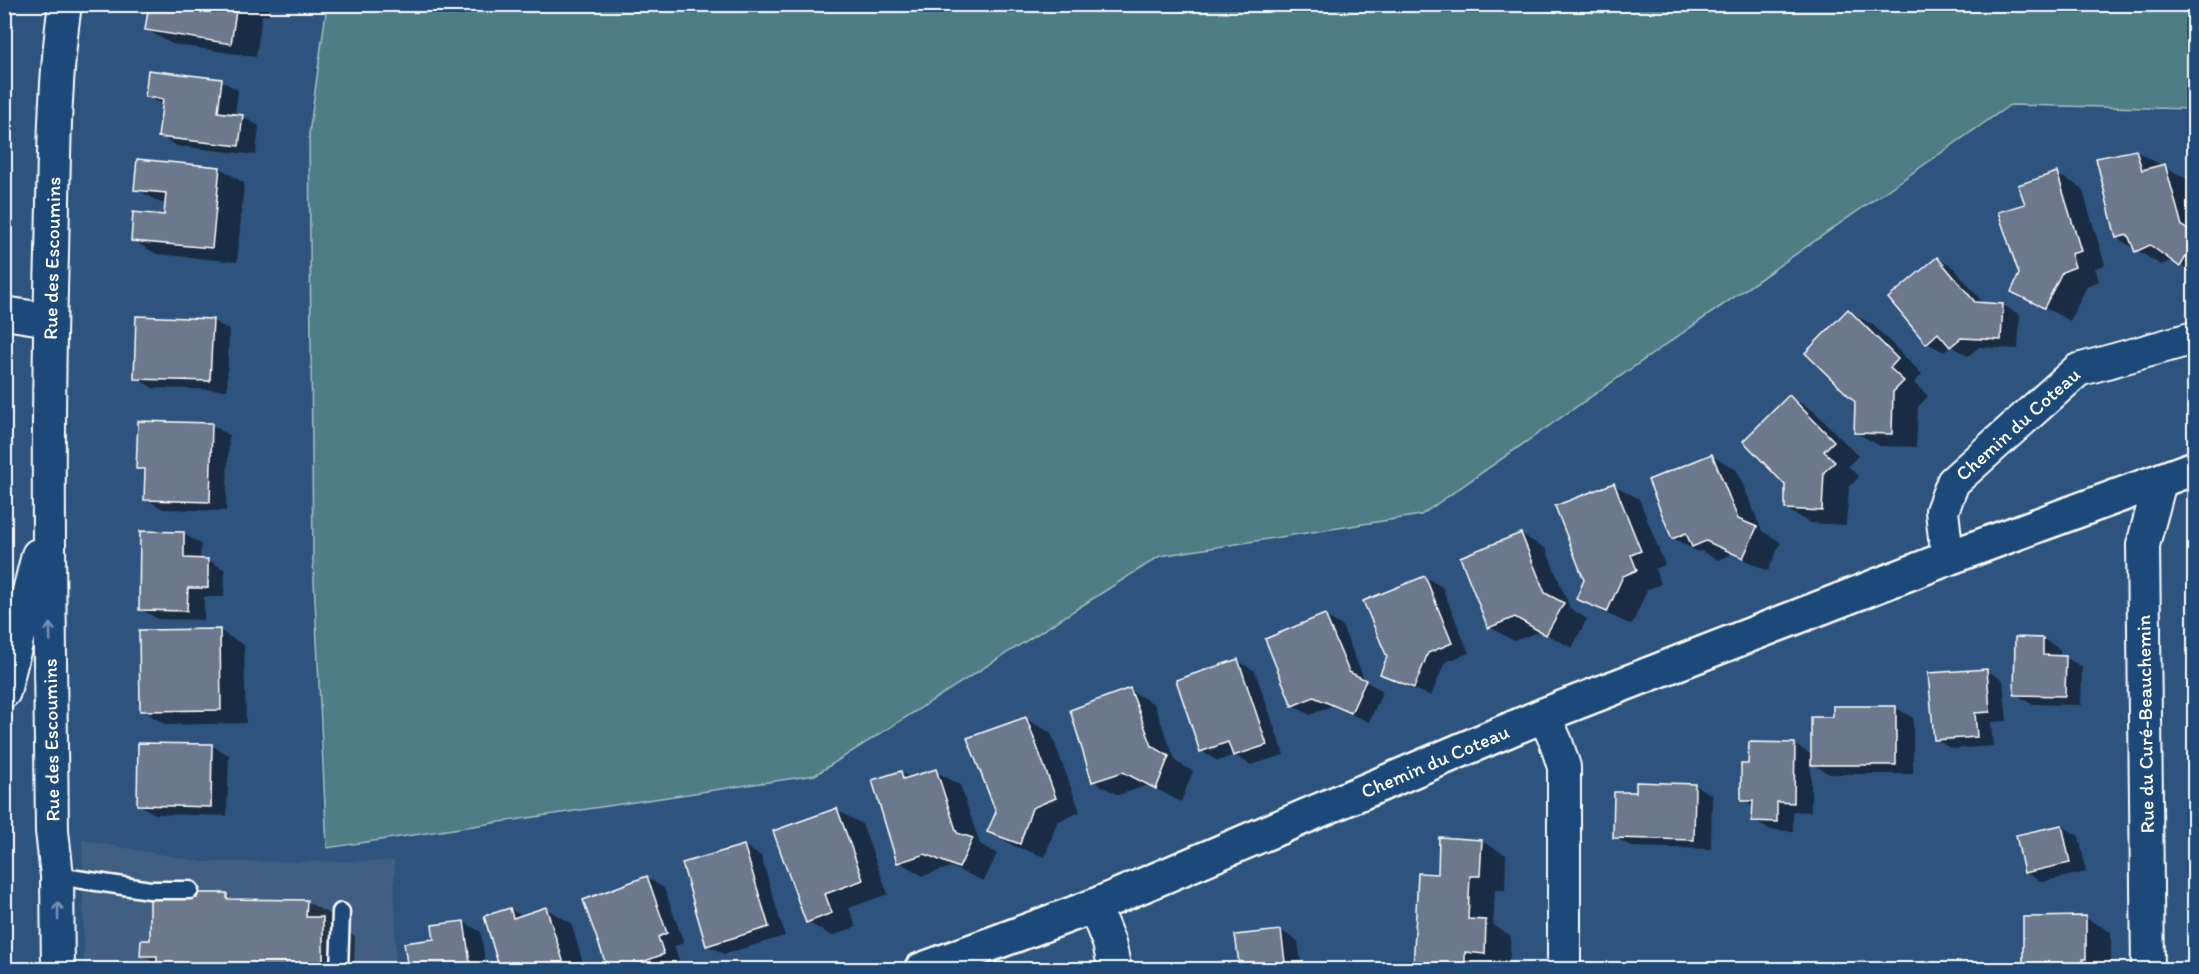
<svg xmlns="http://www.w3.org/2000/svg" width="2199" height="974" font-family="Itim,sans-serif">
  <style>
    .built { fill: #415e82 }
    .green { fill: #507d86; stroke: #a8bec2; stroke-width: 1.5 }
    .shadow { fill: #0007 }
    .building { fill: #6c788c; stroke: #fff; stroke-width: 1.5 }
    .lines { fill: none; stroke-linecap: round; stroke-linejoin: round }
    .service-casing { stroke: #fff; stroke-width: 21 }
    .minor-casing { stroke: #fff; stroke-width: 36 }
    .tertiary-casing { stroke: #fff; stroke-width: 38 }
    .service { stroke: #1f4a7a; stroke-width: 16 }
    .minor { stroke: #1f4a7a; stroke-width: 32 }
    .tertiary { stroke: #1f4a7a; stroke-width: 33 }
    .oneway { stroke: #7992af }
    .labels { text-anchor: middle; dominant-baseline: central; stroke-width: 4.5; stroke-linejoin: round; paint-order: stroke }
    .street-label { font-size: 20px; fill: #fff; stroke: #1f4a7a }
  </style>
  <rect width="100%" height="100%" fill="#2e537e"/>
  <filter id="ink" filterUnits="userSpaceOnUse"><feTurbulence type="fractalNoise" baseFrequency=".0167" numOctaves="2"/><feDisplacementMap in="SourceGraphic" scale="12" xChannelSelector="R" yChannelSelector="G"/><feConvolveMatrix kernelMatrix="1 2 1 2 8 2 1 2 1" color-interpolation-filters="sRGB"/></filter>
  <g filter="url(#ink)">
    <!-- built -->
    <path class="built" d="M82,840l121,22 191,-1 2,108h-312z"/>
    <!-- green -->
    <path class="green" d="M327,5h1867v104l-184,-4 -589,410 -261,41 -345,219 -488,73 -14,-288 -4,-426z"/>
    <!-- shadow -->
    <g class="shadow">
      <path d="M150,4h120l-2,12 -6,-1 -6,42 -84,-13 -25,-14z"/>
      <path d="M221,81l17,9 -3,25 7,1 17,10 -3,29 -79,-9 -17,-10 3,-31 -16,-9z"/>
      <path d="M2135,151l54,29 5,18v75l-21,-13 -12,5 -44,-27z"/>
      <path d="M220,168l24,15 -7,79 -80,-8 -25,-14 33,-23 1,-13 -5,-1 -25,-14z"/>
      <path d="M2057,174l25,14 23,77 -10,3 4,13 -12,5 -17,35 -57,-30 8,-17 6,-69z"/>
      <path d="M1937,258l17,10 30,36 19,1 17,10 -2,34 -39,-2 -11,9 -16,-10 -8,6 -17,-9z"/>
      <path d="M1848,311l25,14 49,49 -8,9 14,13 -10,11 -2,40 -36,-1 -25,-14 1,-31z"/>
      <path d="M212,320l17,10 -2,60 -74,-2 -17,-10z"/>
      <path d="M1790,397l24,14 44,45 -10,10 11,11 -10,10 -3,38 -35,-2 -25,-14z"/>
      <path d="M212,425l17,10 -3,76 -63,-2 -17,-10v-26l-8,-5z"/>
      <path d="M1712,456l25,14 25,61 19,11 -13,29 -36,-17 -14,6 -17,-9 -3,1 -25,-14z"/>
      <path d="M1614,485l25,14 26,66 -10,4 6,15 -14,6 -15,35 -29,-13 -25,-14 8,-18z"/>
      <path d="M184,534l17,10 -1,16h8l17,10 -1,27h-20v23l-46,-1 -18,-10z"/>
      <path d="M1521,534l25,15 24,59 17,11 -15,29 -31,-17 -27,10 -24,-14z"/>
      <path d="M1425,577l17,10 27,66 -24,9 -14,34 -33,-13 -17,-10z"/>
      <path d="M1325,616l17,10 23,55 18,10 -14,31 -37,-16 -22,9 -17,-10z"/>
      <path d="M220,631l24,14 2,78 -80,2 -24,-15z"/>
      <path d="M2016,639h27l17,10v8h5l17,10 -1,38 -49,-1 -17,-10z"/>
      <path d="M1238,661l17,10 29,84 -33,10 -17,-10 -16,6 -17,-10z"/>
      <path d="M1986,670l17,10 4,41 -16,1 2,24 -41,3 -17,-10z"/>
      <path d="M1129,690l25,14 22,58 17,9 -12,31 -32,-17 -31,10 -25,-14z"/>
      <path d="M1896,708l17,10v56h-84l-18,-11v49l-18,-1v20l-22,-1 -17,-9v-14l-12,-7 8,-34 44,-22 18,11 22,-37z"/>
      <path d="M1026,719l25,14 29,79 -23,10 -12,35 -31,-11 -25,-15 9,-19z"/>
      <path d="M212,746l17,9 -2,61 -72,-2 -17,-10z"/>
      <path d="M935,771l25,14 20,59 17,10 -13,27 -33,-14 -28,9 -24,-14 2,-90 10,6z"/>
      <path d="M1695,785l17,10 -1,54 -79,-2 -17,-10 22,-43z"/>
      <path d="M837,810l25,14 26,70 -39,14 7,19 -24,9 -25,-14z"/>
      <path d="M2062,826l17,10 7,36 -44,10 -17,-10z"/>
      <path d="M1481,841l25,14 -1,35h-10l-2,35 18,11 -2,31 -19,-2v5h-75l24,-94z"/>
      <path d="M744,846l17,10 24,80 -61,18 -17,-9z"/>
      <path d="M647,878l17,10 20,55 -10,3 6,17 -17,7h-53z"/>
      <path d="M226,895l10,5 70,1 32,18 -1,7 18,10 -1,34h-196v-5l-16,-10 9,-13 48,-42z"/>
      <path d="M510,909l12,7 24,-7 25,14 14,47h-84z"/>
      <path d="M2086,918l25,14v38h-87z"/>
      <path d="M464,922l17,10 5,38h-77l27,-30z"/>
      <path d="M1281,931l17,10 4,29h-61z"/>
    </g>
    <!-- building -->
    <g class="building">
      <path d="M149,4h88l-6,40 -86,-14z"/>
      <path d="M148,70l74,9 -4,33 25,3 -4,31 -81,-9 5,-38 -18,-2z"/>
      <path d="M2136,150l6,20 23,-6 17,62 12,8v9l-14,24 -30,-22 -15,7 -7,-17 -12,3 -20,-80z"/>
      <path d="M137,159l83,8 -8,81 -81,-7 2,-29 31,3 2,-22 -32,-3z"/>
      <path d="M2057,172l24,79 -10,3 4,13 -13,5 -18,36 -33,-16 8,-18 -21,-62 27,-8 -7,-19z"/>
      <path d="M1937,257l38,45 28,2 -2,36 -40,-2 -11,9 -12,-14 -12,11 -38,-46z"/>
      <path d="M1848,309l50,50 -8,9 14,13 -11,11 -1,42 -38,-1 1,-31 -50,-49z"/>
      <path d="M136,316l77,3 -3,62 -76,-2z"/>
      <path d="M1789,395l45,46 -10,10 11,11 -11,10 -2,39 -37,-2v-24l-42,-44z"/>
      <path d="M138,421l74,2 -2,79 -66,-2 1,-31h-9z"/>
      <path d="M1712,454l26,65 19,8 -14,31 -37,-17 -14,6 -6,-14 -14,6 -24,-59z"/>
      <path d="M1614,483l27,68 -10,4 6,15 -14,6 -16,36 -31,-13 8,-19 -29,-74z"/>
      <path d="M140,531l44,1v26l24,1v29h-20l-1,23 -48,-1z"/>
      <path d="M1521,533l24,60 19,10 -18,32 -31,-18 -27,11 -28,-71z"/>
      <path d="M1425,576l27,67 -24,10 -14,35 -34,-14 7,-17 -24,-56z"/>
      <path d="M1325,614l24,58 17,8 -15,33 -37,-16 -22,9 -27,-67z"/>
      <path d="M220,629l1,81 -81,1 -1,-81z"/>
      <path d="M2015,637l28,1v17l23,1 -1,40 -51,-1z"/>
      <path d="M1238,659l29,86 -34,11 -5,-14 -28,10 -24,-72z"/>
      <path d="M1987,669l3,43 -15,1 2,24 -43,3 -6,-67z"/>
      <path d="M1130,688l22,58 17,10 -13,33 -33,-17 -31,10 -22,-72z"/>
      <path d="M1833,706h63v59h-85v-48h22z"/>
      <path d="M1026,717l30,81 -24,10 -12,36 -33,-12 9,-20 -29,-74z"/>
      <path d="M1749,742l46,1 -1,60 -17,-1v20l-25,-1 1,-20h-12v-37h7z"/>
      <path d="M138,743l74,1 -1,63 -74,-2z"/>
      <path d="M936,769l21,64 16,5 -14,30 -34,-14 -28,9 -25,-83 29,-9 2,8z"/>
      <path d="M1636,782l59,2 -1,56 -81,-2 1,-46h22z"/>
      <path d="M837,808l26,72 -38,14 7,19 -26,10 -33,-92z"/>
      <path d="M2062,825l8,38 -46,10 -8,-38z"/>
      <path d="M1439,837l43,3 -2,36h-10l-2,43 18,1 -1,34 -20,-2v18h-52l5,-97 20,1z"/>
      <path d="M744,845l25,82 -63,19 -24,-83z"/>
      <path d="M647,876l20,57 -9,4 6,17 -43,16h-13l-25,-70z"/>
      <path d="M197,893h30v6l80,1 -1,17h17v53h-166v-14h-17l1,-16h9v-43l47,1z"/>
      <path d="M546,907l20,63h-66l-16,-54 26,-8 3,10z"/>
      <path d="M2086,916v43h-3v11h-60v-53z"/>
      <path d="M464,921l7,49h-63l-4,-27 30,-4 -2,-14z"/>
      <path d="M1281,930l5,40h-46l-5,-35z"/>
    </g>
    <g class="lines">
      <!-- service casing -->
      <g class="service-casing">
        <g id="service">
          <path d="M57,876l93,14h40"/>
          <path d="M339,970l2,-58"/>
        </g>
      </g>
      <!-- minor casing -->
      <g class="minor-casing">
        <g id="minor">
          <path d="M4,313l46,7"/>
          <path id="s1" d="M1951,557l-6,-19 -3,-27 11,-29 125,-112 116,-32"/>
          <path d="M4,692l34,-137"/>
          <path d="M1544,715l12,27 8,25v203"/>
          <path d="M1094,906l15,37 6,27"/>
          <path id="s2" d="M58,970l-1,-94 -5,-45c-2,-192 -6,-385 0,-577 2,-83 1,-167 13,-250"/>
          <path d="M2148,970l-5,-425 17,-63"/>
        </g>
      </g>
      <!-- tertiary casing -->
      <g class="tertiary-casing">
        <g id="tertiary">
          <path id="s3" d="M921,970l173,-64 450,-191 407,-158 243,-89"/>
        </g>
      </g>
      <!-- service -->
      <use href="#service" class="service"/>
      <!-- minor -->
      <use href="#minor" class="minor"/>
      <!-- tertiary -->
      <use href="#tertiary" class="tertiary"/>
    </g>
    <!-- one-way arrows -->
    <defs><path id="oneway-shaft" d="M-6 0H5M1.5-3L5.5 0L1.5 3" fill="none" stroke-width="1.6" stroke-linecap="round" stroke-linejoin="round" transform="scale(1.5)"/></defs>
    <g class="oneway">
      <use href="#oneway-shaft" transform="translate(50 632) rotate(-91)"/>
      <use href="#oneway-shaft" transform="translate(58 911) rotate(-91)"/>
    </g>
  </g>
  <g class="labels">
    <!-- street labels -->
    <g class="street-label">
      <text stroke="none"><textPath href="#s2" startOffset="712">Rue des Escoumins</textPath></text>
      <text stroke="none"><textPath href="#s1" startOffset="165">Chemin du Coteau</textPath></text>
      <text transform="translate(2145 724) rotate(-91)">Rue du Curé-Beauchemin</text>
      <text transform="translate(51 740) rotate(-91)">Rue des Escoumins</text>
      <text stroke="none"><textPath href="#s3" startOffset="555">Chemin du Coteau</textPath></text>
    </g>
  </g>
  <!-- margin -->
  <rect width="2199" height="974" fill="none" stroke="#1f4a7a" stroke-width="24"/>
  <rect x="12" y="12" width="2175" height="950" fill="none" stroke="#fff" stroke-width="2" filter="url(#ink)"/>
</svg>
